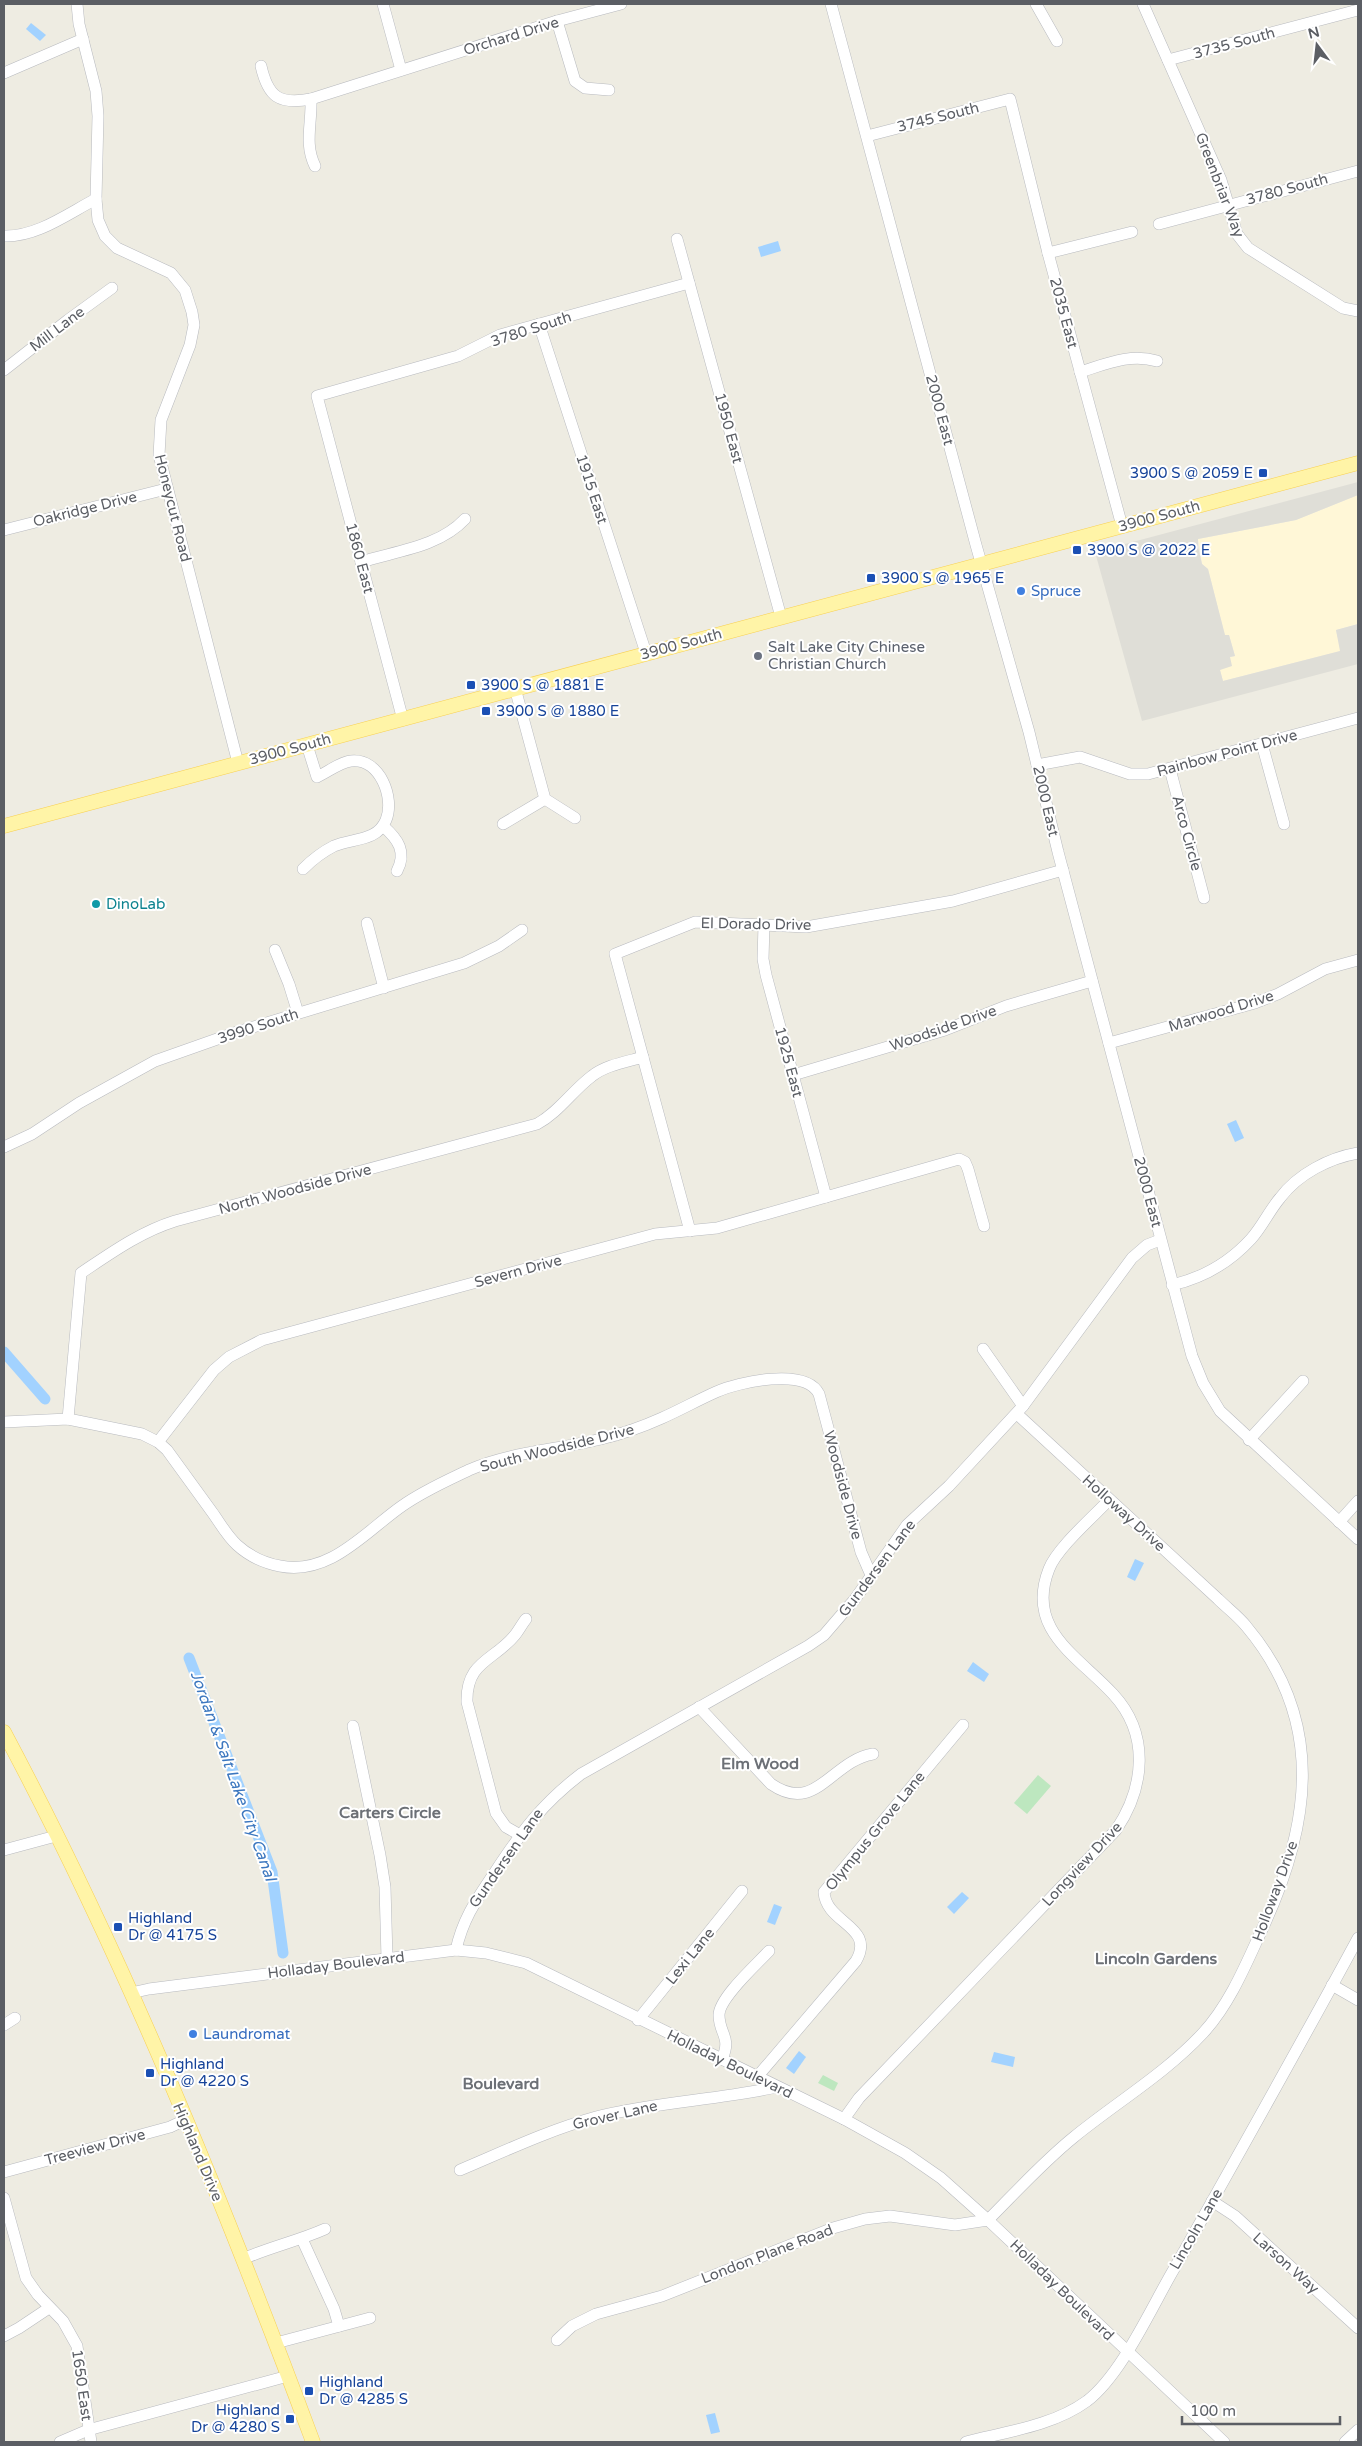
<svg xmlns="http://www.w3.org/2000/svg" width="1362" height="2446" font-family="'Varela Round',sans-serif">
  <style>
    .commercial { fill: #fff7d7 }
    .industrial { fill: #dfded7 }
    .green { fill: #bde7bf }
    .water { fill: #a2d2ff }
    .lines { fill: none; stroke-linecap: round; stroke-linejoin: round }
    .canal { stroke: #a2d2ff; stroke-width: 11 }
    .minor-casing { stroke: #b8babf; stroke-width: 12 }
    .major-casing { stroke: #f8d052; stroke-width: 15 }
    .minor { stroke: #fff; stroke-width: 11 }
    .major { stroke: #fff4a7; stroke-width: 14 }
    .transit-dot { fill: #1a4fb4; stroke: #fff; stroke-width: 2 }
    .shop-dot { fill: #3f7fe0; stroke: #fff; stroke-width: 2 }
    .worship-dot { fill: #6b7280; stroke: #fff; stroke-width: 2 }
    .culture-dot { fill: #0f9aa8; stroke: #fff; stroke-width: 2 }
    .labels { text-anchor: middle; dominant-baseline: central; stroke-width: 4; stroke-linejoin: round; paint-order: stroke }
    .street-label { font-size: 15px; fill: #5b5e64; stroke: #fff }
    .transit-label { font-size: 15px; fill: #164399; stroke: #fff; text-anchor: start }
    .shop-label { font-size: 15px; fill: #366cbe; stroke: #fff; text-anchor: start }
    .worship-label { font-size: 15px; fill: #5b616d; stroke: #fff; text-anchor: start }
    .culture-label { font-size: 15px; fill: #0d838f; stroke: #fff; text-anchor: start }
    .neighbourhood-label { font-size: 16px; font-weight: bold; fill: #6c7076; stroke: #fff }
    .water-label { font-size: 16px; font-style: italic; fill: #3c77bf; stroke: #fff }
  </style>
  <rect width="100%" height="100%" fill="#eeece2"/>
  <!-- commercial -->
  <path class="commercial" d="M1358,495v129l-22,6 5,21 -118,30 -3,-11 10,-13 5,-1 -6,-21 -4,1 -17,-67 -6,-5 -4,-25 98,-19z"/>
  <!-- industrial -->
  <path class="industrial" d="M1358,482v13l-62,25 -98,19v8l4,17 6,5 17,66h4l6,21 -5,1 2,9 -12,4 3,11 117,-30 -4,-21 22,-6v40l-216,57 -47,-169z"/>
  <!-- green -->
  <g class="green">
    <path d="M1038,1775l13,11 -24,28 -13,-11z"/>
    <path d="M823,2075l15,8 -4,8 -16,-8z"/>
  </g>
  <!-- water -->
  <g class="water">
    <path d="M31,23l15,12 -6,6 -14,-12z"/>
    <path d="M778,241l3,10 -20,6 -3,-10z"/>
    <path d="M1236,1120l8,18 -9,4 -8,-18z"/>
    <path d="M1135,1559l9,4 -9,18 -8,-4z"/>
    <path d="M973,1662l16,12 -5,8 -17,-11z"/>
    <path d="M962,1892l7,6 -15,16 -7,-7z"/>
    <path d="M774,1904l8,3 -7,18 -8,-3z"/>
    <path d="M799,2051l7,6 -12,17 -8,-6z"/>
    <path d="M994,2052l21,5 -2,10 -22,-5z"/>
    <path d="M715,2413l5,19 -9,2 -5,-19z"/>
  </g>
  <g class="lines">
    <!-- canal -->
    <g class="canal">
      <path d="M4,1352l41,47"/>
      <path d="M189,1658l83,214 11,81"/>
    </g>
    <!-- minor casing -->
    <g class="minor-casing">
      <g id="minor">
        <path d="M77,4l2,20 17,67 2,25 -2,83 2,21 7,16 12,12 54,25 14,17 7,22 2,13 -4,20 -29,75 -2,35 79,308"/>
        <path d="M383,4l18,66"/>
        <path d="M831,4l145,541 53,187 29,120 134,504 11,27 17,28 138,128"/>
        <path d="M1036,4l21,37"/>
        <path d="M1143,4l78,176 16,54 11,14 95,60 15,3"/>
        <path d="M557,21l18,60 10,7 24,2"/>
        <path d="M1168,60l190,-50"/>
        <path d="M261,66c7,31 18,39 50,33l246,-78 64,-17"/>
        <path d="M4,73l79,-34"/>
        <path d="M311,99c1,24 -7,45 4,67"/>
        <path d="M867,136l143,-37 38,154 74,273"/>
        <path d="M1159,224l199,-53"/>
        <path d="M4,236c33,1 63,-22 92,-37"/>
        <path d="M677,239l104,378"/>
        <path d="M1048,253l84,-21"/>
        <path d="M539,324l107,329"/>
        <path d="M4,370l64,-50 44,-32"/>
        <path d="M1080,372c26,-8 50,-19 77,-11"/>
        <path d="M4,530l162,-41"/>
        <path d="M361,562c35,-11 78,-15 104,-43"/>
        <path d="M515,688l30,111 30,19"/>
        <path d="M403,720l-86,-324 141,-40 42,-21 189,-52"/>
        <path d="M1262,744l22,80"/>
        <path d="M1037,765l43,-8 50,17h18l210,-56"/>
        <path d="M1170,769l34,129"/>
        <path d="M503,824l42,-25"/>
        <path d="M383,826c15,13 24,26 14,45"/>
        <path d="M303,869c9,-9 19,-17 31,-23 18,-8 43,-4 52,-26 9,-22 -6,-62 -35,-59 -11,1 -23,11 -34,16l-10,-32"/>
        <path d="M367,923l17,65"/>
        <path d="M764,925l-1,34 3,16 60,222"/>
        <path d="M275,950l14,34 9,29"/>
        <path d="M1109,1043l146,-40 23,-9 47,-25 33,-9"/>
        <path d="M793,1075l152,-45 61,-24 86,-25"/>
        <path d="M4,1147l28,-13 47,-31 76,-42 82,-29 227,-69 35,-17 23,-16"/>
        <path d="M690,1231l-75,-277 80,-32 111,5 147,-26 110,-31"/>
        <path d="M1172,1285c30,-7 58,-23 79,-46 11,-12 18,-28 29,-41 18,-24 49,-40 78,-45"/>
        <path d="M983,1349l40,57"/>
        <path d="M68,1419l13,-146c30,-20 59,-41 94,-52l362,-97c22,-12 35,-33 55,-48 14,-11 34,-14 51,-19"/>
        <path d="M4,1422l64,-3 74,15 16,8 9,8c15,21 30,41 45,62 8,11 15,24 25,33 12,11 27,18 43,21 50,10 86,-35 122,-60 21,-15 44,-25 67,-36 41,-18 88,-20 132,-31 21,-5 41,-12 61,-21 18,-8 36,-18 54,-26 22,-10 90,-25 103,2l42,158 10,23"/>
        <path d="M1249,1440l54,-59"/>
        <path d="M158,1442l56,-72 15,-13 33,-17 393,-106 62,-6 242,-69 6,3 3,7 16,57"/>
        <path d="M1339,1522l19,-21"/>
        <path d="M699,1707l72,77c45,31 60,-23 102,-30"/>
        <path d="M353,1726l27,129 5,32 2,71"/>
        <path d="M520,1835l-14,-8 -10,-14 -29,-111c-1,-41 27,-41 48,-67 4,-5 7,-11 11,-16"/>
        <path d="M4,1850l52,-14"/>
        <path d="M456,1950c7,-32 21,-51 39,-78 27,-41 47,-68 86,-98l227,-128 16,-11 31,-36 52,-74 42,-39 74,-80 109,-148 15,-13 13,-5"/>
        <path d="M1332,1985l26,15"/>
        <path d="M131,1993l18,-4 307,-39 30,3 40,10 318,156 61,34 36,25 47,42 236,222"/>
        <path d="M638,2020l104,-129"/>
        <path d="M4,2025l11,-7"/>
        <path d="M722,2059c10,-22 -3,-25 -3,-44 0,-17 38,-51 50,-64"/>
        <path d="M757,2077l99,-116c20,-35 -30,-37 -32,-69l139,-167"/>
        <path d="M844,2119l15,-21 257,-268c29,-43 34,-96 -3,-136 -35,-38 -88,-64 -64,-125 8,-21 44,-52 60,-69"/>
        <path d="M460,2170c45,-19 89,-40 136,-53 59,-15 121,-17 181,-30"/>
        <path d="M4,2172l166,-45 15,-7"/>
        <path d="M4,2198l22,80 12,17 25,26 14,25 14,96"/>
        <path d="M1212,2201l23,15 123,112"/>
        <path d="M988,2220c28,-28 55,-58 86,-83 43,-35 92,-64 129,-104 25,-27 41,-64 56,-97 51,-106 69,-213 -13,-310 -8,-10 -19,-18 -28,-27l-201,-185"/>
        <path d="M302,2239l32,70 5,17"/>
        <path d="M243,2259c27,-12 55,-18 82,-30"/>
        <path d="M4,2336l15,-8 30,-20"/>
        <path d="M557,2340l15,-14 24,-12 66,-18 171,-68 32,-9 25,-3 65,9 33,-5"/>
        <path d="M276,2343l94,-25"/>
        <path d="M60,2442l28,-12 200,-54"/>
        <path d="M966,2442c39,-10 87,-16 121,-41 35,-27 64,-93 87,-132 62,-110 124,-220 184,-331"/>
        <path d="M1345,2442l13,-12"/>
      </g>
    </g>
    <!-- major casing -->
    <g class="major-casing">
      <g id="major">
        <path d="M4,826l1354,-363"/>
        <path d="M4,1732c121,227 219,469 309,710"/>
      </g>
    </g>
    <!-- minor -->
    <use href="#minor" class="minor"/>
    <!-- major -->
    <use href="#major" class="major"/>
  </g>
  <!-- markers -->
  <g class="transit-dot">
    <rect x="1258" y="468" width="10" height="10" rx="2.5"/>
    <rect x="1072" y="545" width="10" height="10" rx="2.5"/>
    <rect x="866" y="573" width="10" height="10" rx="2.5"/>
    <rect x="466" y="680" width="10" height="10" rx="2.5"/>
    <rect x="481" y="706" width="10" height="10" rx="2.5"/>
    <rect x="113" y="1922" width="10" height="10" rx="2.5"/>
    <rect x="145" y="2068" width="10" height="10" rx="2.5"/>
    <rect x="304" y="2386" width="10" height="10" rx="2.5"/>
    <rect x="285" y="2414" width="10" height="10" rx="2.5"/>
  </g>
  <g class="shop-dot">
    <circle cx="1021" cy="591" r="5"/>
    <circle cx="193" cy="2034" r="5"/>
  </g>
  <circle class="worship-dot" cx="758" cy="656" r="5"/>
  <circle class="culture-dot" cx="96" cy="904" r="5"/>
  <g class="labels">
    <!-- street labels -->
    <g class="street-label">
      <text transform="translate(511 36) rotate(-17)">Orchard Drive</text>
      <text transform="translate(1234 43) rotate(-15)">3735 South</text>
      <text transform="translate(938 117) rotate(-14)">3745 South</text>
      <text transform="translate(1220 185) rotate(69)">Greenbriar Way</text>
      <text transform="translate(1287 189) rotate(-15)">3780 South</text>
      <text transform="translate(1064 313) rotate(75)">2035 East</text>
      <text transform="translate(57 329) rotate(-37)">Mill Lane</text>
      <text transform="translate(531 329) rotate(-18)">3780 South</text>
      <text transform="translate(940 410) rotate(75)">2000 East</text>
      <text transform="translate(729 428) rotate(75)">1950 East</text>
      <text transform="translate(592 489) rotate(72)">1915 East</text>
      <text transform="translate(173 508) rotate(76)">Honeycut Road</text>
      <text transform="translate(85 509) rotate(-14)">Oakridge Drive</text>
      <text transform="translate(1159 516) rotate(-15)">3900 South</text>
      <text transform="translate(360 558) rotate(75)">1860 East</text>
      <text transform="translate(681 644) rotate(-15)">3900 South</text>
      <text transform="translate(290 749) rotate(-15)">3900 South</text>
      <text transform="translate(1227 753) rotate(-15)">Rainbow Point Drive</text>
      <text transform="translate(1046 801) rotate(77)">2000 East</text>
      <text transform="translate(1187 833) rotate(75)">Arco Circle</text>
      <text transform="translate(756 924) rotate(1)">El Dorado Drive</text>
      <text transform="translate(1221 1011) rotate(-17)">Marwood Drive</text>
      <text transform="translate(258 1026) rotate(-18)">3990 South</text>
      <text transform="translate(943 1028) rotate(-19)">Woodside Drive</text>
      <text transform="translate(789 1062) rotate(75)">1925 East</text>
      <text transform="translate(295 1189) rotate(-15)">North Woodside Drive</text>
      <text transform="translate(1148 1192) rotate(75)">2000 East</text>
      <text transform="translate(518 1271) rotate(-15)">Severn Drive</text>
      <text transform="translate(557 1448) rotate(-14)">South Woodside Drive</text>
      <text transform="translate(843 1485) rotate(75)">Woodside Drive</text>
      <text transform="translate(1124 1513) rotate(42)">Holloway Drive</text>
      <text transform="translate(877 1568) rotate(-53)">Gundersen Lane</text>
      <text transform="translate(875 1831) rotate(-51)">Olympus Grove Lane</text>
      <text transform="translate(506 1858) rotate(-55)">Gundersen Lane</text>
      <text transform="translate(1082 1864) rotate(-47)">Longview Drive</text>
      <text transform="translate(1275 1891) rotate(-70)">Holloway Drive</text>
      <text transform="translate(690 1956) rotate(-51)">Lexi Lane</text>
      <text transform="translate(336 1965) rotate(-7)">Holladay Boulevard</text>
      <text transform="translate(730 2064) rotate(26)">Holladay Boulevard</text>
      <text transform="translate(615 2115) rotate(-13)">Grover Lane</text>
      <text transform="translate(95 2147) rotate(-15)">Treeview Drive</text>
      <text transform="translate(198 2152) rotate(67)">Highland Drive</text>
      <text transform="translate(1196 2229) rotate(-60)">Lincoln Lane</text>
      <text transform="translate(767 2254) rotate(-21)">London Plane Road</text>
      <text transform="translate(1286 2263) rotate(42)">Larson Way</text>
      <text transform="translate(1062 2290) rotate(44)">Holladay Boulevard</text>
      <text transform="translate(82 2385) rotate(82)">1650 East</text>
    </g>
    <!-- transit labels -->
    <g class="transit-label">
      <text x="1253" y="473" text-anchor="end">3900 S @ 2059 E</text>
      <text x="1087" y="550">3900 S @ 2022 E</text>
      <text x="881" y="578">3900 S @ 1965 E</text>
      <text x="481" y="685">3900 S @ 1881 E</text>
      <text x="496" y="711">3900 S @ 1880 E</text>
      <text x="128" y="1918">Highland<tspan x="128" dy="17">Dr @ 4175 S</tspan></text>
      <text x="160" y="2064">Highland<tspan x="160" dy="17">Dr @ 4220 S</tspan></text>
      <text x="319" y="2382">Highland<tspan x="319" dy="17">Dr @ 4285 S</tspan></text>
      <text x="280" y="2410" text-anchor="end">Highland<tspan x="280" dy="17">Dr @ 4280 S</tspan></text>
    </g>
    <!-- shop labels -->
    <g class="shop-label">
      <text x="1031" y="591">Spruce</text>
      <text x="203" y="2034">Laundromat</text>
    </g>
    <!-- worship labels -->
    <g class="worship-label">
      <text x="768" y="647">Salt Lake City Chinese<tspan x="768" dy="17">Christian Church</tspan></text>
    </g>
    <!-- culture labels -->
    <g class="culture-label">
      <text x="106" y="904">DinoLab</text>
    </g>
    <!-- neighbourhood labels -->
    <g class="neighbourhood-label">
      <text x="760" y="1764">Elm Wood</text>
      <text x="390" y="1813">Carters Circle</text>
      <text x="1156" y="1959">Lincoln Gardens</text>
      <text x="501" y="2084">Boulevard</text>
    </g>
    <!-- water labels -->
    <g class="water-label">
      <text transform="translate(233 1776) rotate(70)">Jordan &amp; Salt Lake City Canal</text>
    </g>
  </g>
  <!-- border -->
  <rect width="1362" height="2446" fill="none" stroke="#5b5e64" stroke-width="10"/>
  <!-- north arrow -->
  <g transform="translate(1317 45) rotate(345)" stroke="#ffffff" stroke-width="4" paint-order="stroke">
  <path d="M0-4L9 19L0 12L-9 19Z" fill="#5b5e64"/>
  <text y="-8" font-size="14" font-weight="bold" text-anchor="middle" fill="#5b5e64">N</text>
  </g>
  <!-- scale -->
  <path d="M1182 2416v8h158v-8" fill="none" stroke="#5b5e64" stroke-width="2.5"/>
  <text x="1190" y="2416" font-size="15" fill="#5b5e64" stroke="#ffffff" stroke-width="4" paint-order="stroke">100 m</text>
</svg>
